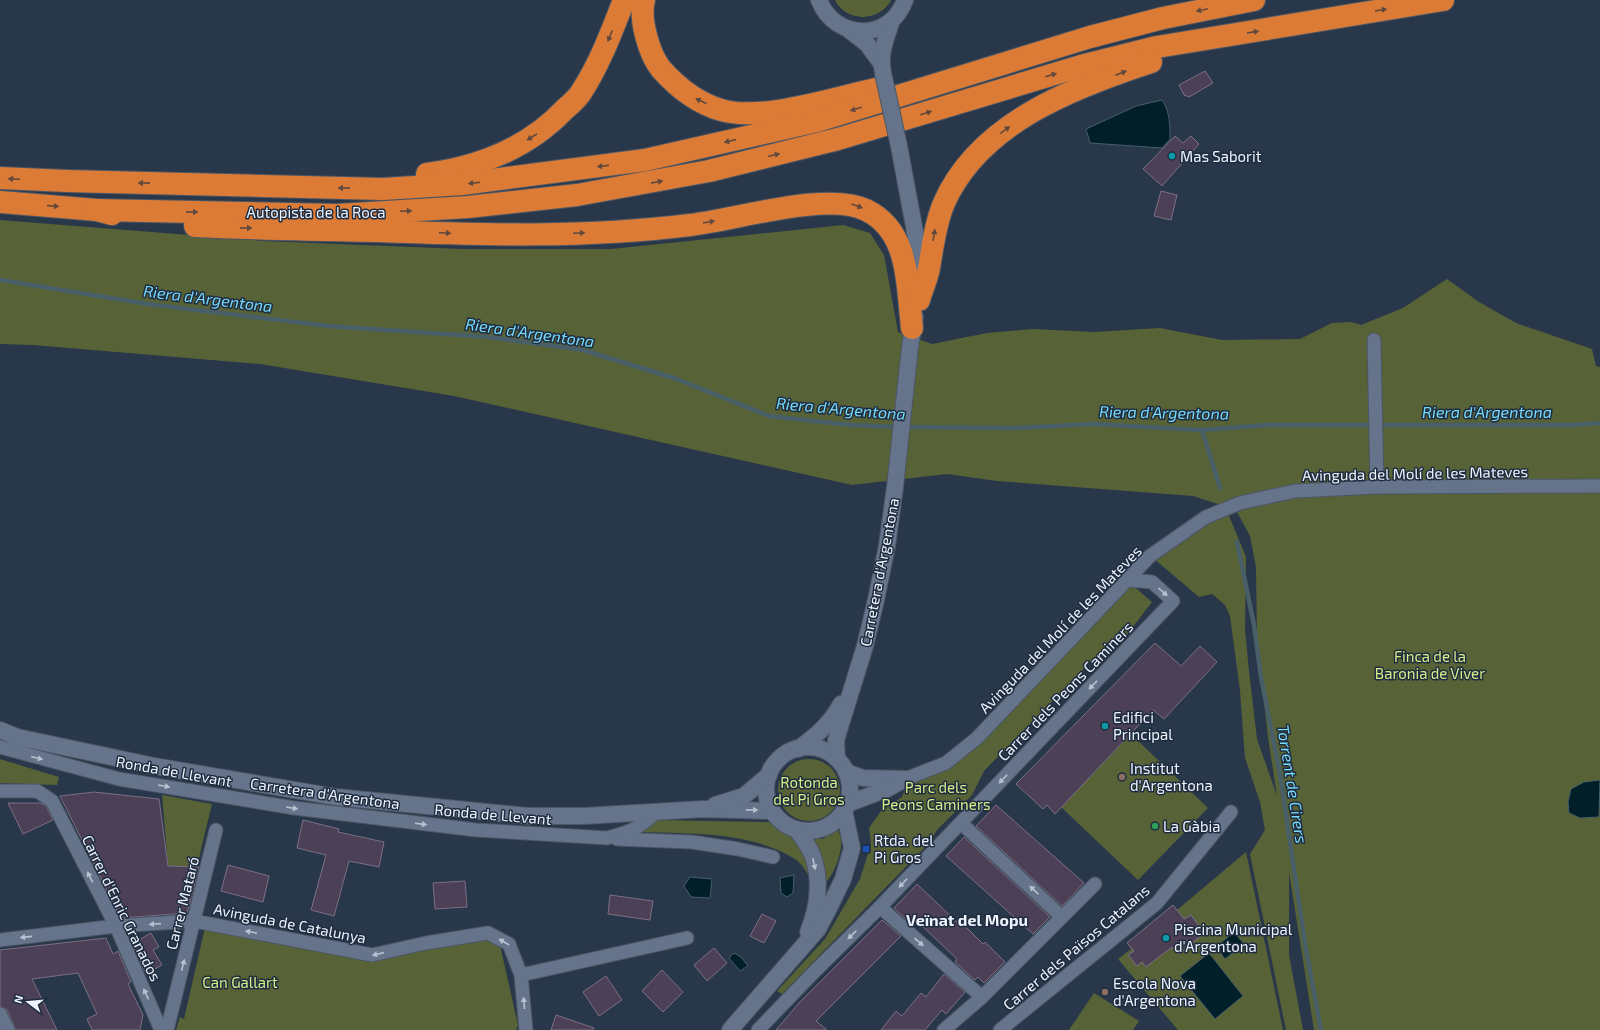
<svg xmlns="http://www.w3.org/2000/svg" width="1600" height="1030" font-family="'Exo 2',sans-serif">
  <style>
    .green { fill: #586237 }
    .water { fill: #011f28; stroke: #485f68 }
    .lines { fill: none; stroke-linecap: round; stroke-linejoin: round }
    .stream { stroke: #485f68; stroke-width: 4.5 }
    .building { fill: #4c4056; stroke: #7c6f86 }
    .minor-casing { stroke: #4a5665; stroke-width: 15 }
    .tertiary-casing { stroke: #4a5665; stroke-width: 18 }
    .motorway-casing { stroke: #4a5665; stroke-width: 24 }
    .minor { stroke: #65748a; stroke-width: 13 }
    .tertiary { stroke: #65748a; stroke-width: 16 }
    .motorway { stroke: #db7b36; stroke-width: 22 }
    .tertiary-bridge-casing { stroke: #4a5665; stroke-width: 18; stroke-linecap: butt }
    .tertiary-bridge { stroke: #65748a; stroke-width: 16 }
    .oneway { fill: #61483c }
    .oneway2 { fill: #b7c1d0 }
    .culture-dot { fill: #0f9aa8; stroke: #1f2c3f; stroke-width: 1.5 }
    .education-dot { fill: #8d6e63; stroke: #1f2c3f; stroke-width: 1.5 }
    .leisure-dot { fill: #2e9e5b; stroke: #1f2c3f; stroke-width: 1.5 }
    .transit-dot { fill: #1a4fb4; stroke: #1f2c3f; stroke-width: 1.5 }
    .labels { text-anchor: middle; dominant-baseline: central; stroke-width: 3; stroke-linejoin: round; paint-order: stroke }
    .poi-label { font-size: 15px; fill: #edf4fe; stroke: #1f2c3f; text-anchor: start }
    .street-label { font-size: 15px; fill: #edf4fe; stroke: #1f2c3f }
    .park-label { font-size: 15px; fill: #d6ef8a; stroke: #1f2c3f }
    .water-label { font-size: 16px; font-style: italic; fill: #76daf8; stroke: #1f2c3f }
    .neighbourhood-label { font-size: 16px; font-weight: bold; fill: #edf4fe; stroke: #1f2c3f }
  </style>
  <rect width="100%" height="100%" fill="#29374a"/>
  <!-- green -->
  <g class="green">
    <path d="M835,0h56c-11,22 -45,23 -56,0z"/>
    <path d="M0,220l264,21 198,8h149l232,-24 27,8 14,22 14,77 34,12 55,-11 45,-4 63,3 65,-4 62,12 78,-1 32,-16 19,-1 10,3 42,-17 44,-29 32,23 37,21 76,26 4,17 4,1v663h-286l-25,-158v83l14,75h-17l-36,-176 15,-24 -5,-28 -15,-44 -5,-67 -10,-75 -5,-11 -13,-11 -13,3 -46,-39 74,-47 19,46 -1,73 4,41 8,68 20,57 -9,-59 -11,-96 -1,-74 -6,-31 -14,-26 -43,-14 -196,-15 -50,-7 -95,11 -398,-89 -194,-32 -227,-19 -33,-1z"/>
    <path d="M1131,584l21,18 -29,38 -9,-2 -130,133 -12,24 -35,35 -9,14 -146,150 -5,-3 48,-52 35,-60 11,-35 -2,-16 12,-17 21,-14 7,-18 40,-13z"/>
    <path d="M1131,734l77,74 -70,72 -77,-73z"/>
    <circle cx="809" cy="790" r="31"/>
    <path d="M0,759l59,18 -2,8 -57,-2z"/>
    <path d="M162,795l50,9 -15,62 5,1 -34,-1z"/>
    <path d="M656,820l113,2 16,11 8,2 13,17 6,28c-5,-6 -10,-17 -17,-21 -45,-28 -104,-25 -155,-27z"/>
    <path d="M836,827c2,3 5,8 5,12 2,13 -8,39 -18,46l-16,-48 16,2z"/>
    <path d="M1246,852l37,178h-105l-60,-71 13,-10 -4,-6 46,-38 4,5z"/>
    <path d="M206,923l33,10 131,29 118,-29 12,12 18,80 -2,5h-340l4,-13 4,2z"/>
    <path d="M1094,993l45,28 -6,9h-64z"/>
  </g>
  <!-- water -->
  <g class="water">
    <path d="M1162,100c8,12 8,24 8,39l-8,9 -72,-5 -4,-14 50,-23z"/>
    <path d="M1600,780l-1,37 -19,1 -11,-5 -1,-11 3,-13 13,-7z"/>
    <path d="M794,875l-1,18 -6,4 -6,-4 -1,-15z"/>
    <path d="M690,877l22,2 -2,19 -19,-1 -7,-11z"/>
    <path d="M1234,932l10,12 -19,15 -9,-12z"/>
    <path d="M734,953l7,4 7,9 -8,5 -11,-13z"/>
    <path d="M1209,953l34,43 -28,23 -35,-43z"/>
  </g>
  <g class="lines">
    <!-- stream -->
    <g class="stream">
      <path d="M0,280l148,24 180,22 160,11 95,13 91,28 95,38 82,9 47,2"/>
      <path d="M905,427l110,1 78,-4 109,6 64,-5h308l26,-2"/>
      <path d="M1202,430l18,58"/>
      <path d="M1237,542l17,83 7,52 19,97 25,170 16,86"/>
    </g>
  </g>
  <!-- building -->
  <g class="building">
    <path d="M1205,71l8,12 -24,14 -5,-2 -5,-10z"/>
    <path d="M1175,136l8,7 8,-7 8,8 -37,42 -19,-17z"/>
    <path d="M1161,191l16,4 -6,25 -17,-4z"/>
    <path d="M1155,643l26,23 19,-20 17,16 -53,57 -11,-9 -98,104 -8,-9 -4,4 -27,-25z"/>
    <path d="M94,792l65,7 9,67 31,1 -12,46 -66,5 -61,-122z"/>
    <path d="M8,803h32l6,3 7,14 -30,14z"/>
    <path d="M996,805l88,78 -22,23 -86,-80z"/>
    <path d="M303,820l36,9 -1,3 46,10 -5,25 -30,-6 -15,55 -23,-6 15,-55 -29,-7z"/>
    <path d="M964,837l86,80 -17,17 -87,-78z"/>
    <path d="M228,865l41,11 -6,26 -42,-11z"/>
    <path d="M465,881l2,26 -32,2 -2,-26z"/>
    <path d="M917,884l42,40 2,-2 22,22 2,-2 20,20 -21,21 -6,-6 -3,3 -20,-18 2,-3 -37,-35 -2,2 -3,-4 -3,3 -18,-17z"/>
    <path d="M610,895l43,6 -3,19 -42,-6z"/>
    <path d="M1173,905l11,14 7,-4 13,18 -25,21 -7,-7 -26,20 -4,-5 -5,4 -9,-11 6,-4 -7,-8z"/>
    <path d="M762,914l14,7 -12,22 -14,-7z"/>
    <path d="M882,920l19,16 -85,85 11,9h-51l23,-27z"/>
    <path d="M151,933l8,14 -6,3 9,15 -16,9 -14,-30z"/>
    <path d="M106,938l7,16 5,-3 13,31 -3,2 15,31 -3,15h-48l-5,-11 10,-5 -19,-41 -46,6 25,51h-41l-9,-20 -7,-4v-56z"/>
    <path d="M714,948l13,15 -20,18 -13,-16z"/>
    <path d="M662,970l21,22 -20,20 -21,-21z"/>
    <path d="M944,974l21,18 -19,22 -4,-4 -17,20h-44l15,-19 6,5 19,-23 5,4z"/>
    <path d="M606,976l16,24 -23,16 -16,-24z"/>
    <path d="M556,1015l38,13 -1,2h-42z"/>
  </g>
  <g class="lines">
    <!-- minor casing -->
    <g class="minor-casing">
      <g id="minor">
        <path d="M1374,340l3,147"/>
        <path d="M0,747l119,32 175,29 182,22 131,8c23,-6 31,-9 48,-25"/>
        <path d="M905,779l41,-16 31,-25 173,-182 56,-39 34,-14 55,-12 82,-4 223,-1"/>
        <path d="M0,791h37l15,10 64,125 45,104"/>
        <path d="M961,823l101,94"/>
        <path d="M617,839l75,3 46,7 35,8"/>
        <path d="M880,907l102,90"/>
        <path d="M0,940l116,-14 78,-5 178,34 54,-12 62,-10 21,11 12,31 5,55"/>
        <path d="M521,975l166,-37"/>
        <path d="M0,1014l8,16"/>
        <path d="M167,1030l49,-200"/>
        <path d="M758,1030l56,-58 66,-65 293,-306 -21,-19 -24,-2"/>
        <path d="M944,1030l38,-33 113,-113"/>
        <path d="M1000,1030l157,-127 74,-91"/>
      </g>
    </g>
    <!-- tertiary casing -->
    <g class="tertiary-casing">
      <g id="tertiary">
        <path d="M819,0c16,41 71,42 86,0"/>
        <path d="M849,30l18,14 14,19"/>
        <path d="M883,73c-4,-19 3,-35 9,-53"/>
        <path d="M899,146l19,102 1,37"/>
        <path d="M0,730l17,7 137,29 182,31 192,19h56l119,-7 69,2"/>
        <circle cx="808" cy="789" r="42"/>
        <path d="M798,749c19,-14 32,-25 43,-45"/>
        <path d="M837,759l-1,-19 29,-94 11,-46 11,-54 8,-59 15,-140 5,-30"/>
        <path d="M846,772l17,6 42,1"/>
        <path d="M847,804l40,-15 18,-10"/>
        <path d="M715,805l29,-9 25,-21"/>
        <path d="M797,830c5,7 11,15 15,24 10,25 6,54 -4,78"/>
        <path d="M730,1030l88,-101 12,-23 13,-27 9,-31 -8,-38"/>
      </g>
    </g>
    <!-- motorway casing -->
    <g class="motorway-casing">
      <g id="motorway">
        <path d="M644,0c-5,19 5,54 17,69 16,18 36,34 60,41 41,12 113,-12 155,-21"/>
        <path d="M427,174c53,-7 101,-26 138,-65 6,-5 13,-11 17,-18 18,-28 30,-60 42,-91"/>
        <path d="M0,178l67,3 316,8 79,-5 183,-24 172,-39 273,-84 73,-19 91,-18"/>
        <path d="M0,202l97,8 15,4"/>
        <path d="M97,210l240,5 131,-8 109,-12 132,-24 129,-32 243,-73 76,-19 286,-47"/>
        <path d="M195,226c61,3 122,4 182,5 105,4 209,7 313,-6 45,-5 136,-34 176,-15 44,21 41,75 46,118"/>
        <path d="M919,300c3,-11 8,-21 10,-32 4,-22 6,-44 15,-65 35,-80 130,-116 207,-141"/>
      </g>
    </g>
    <!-- minor -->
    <use href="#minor" class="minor"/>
    <!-- tertiary -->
    <use href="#tertiary" class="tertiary"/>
    <!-- motorway -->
    <use href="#motorway" class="motorway"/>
    <!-- tertiary-bridge casing -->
    <g class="tertiary-bridge-casing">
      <path id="tertiary-bridge" d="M883,73l16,73"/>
    </g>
    <!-- tertiary-bridge -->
    <use href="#tertiary-bridge" class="tertiary-bridge"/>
  </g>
  <!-- one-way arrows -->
  <defs><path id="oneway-solid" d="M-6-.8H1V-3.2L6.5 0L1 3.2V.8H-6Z"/></defs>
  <g class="oneway">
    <use href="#oneway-solid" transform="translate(1202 10) rotate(168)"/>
    <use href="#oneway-solid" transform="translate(1381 10) rotate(-9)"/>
    <use href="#oneway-solid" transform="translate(1253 32) rotate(-9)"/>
    <use href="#oneway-solid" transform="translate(610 36) rotate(113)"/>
    <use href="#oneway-solid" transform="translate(1121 73) rotate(-21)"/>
    <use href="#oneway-solid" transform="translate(1051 75) rotate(-16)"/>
    <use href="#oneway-solid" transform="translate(701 101) rotate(-156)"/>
    <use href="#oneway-solid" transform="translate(856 109) rotate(163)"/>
    <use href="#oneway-solid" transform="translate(926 113) rotate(-17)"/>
    <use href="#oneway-solid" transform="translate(1005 130) rotate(-36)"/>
    <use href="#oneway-solid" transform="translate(532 137) rotate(148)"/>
    <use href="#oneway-solid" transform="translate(730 141) rotate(167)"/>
    <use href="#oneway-solid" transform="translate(774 155) rotate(-14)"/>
    <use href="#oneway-solid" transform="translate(603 166) rotate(173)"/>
    <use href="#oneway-solid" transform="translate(14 179) rotate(-177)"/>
    <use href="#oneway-solid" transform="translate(657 182) rotate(-11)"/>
    <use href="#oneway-solid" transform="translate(144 183) rotate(-179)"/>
    <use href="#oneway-solid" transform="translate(474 183) rotate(173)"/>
    <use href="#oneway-solid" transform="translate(344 188) rotate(-179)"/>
    <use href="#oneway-solid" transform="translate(53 206) rotate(5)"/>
    <use href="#oneway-solid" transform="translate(857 206) rotate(20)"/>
    <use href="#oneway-solid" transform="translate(406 211) rotate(-3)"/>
    <use href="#oneway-solid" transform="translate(192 212) rotate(1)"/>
    <use href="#oneway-solid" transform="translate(709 222) rotate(-10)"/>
    <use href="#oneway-solid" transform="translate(246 228) rotate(1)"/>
    <use href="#oneway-solid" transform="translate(445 233) rotate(2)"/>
    <use href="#oneway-solid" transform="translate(579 233) rotate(-3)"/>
    <use href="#oneway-solid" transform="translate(934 235) rotate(-80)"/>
  </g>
  <g class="oneway2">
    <use href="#oneway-solid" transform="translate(1163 592) rotate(42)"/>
    <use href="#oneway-solid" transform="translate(1093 685) rotate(134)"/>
    <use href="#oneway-solid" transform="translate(37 758) rotate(14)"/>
    <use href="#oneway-solid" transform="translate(1003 779) rotate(134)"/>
    <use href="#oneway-solid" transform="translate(164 786) rotate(10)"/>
    <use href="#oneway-solid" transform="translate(292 808) rotate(9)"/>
    <use href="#oneway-solid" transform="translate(752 810) rotate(1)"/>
    <use href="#oneway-solid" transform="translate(421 824) rotate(7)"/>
    <use href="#oneway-solid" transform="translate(814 864) rotate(78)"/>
    <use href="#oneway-solid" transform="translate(90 877) rotate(-117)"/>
    <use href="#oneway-solid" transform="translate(903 883) rotate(134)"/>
    <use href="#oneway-solid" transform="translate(1034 890) rotate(-137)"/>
    <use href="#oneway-solid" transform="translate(155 924) rotate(176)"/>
    <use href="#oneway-solid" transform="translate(251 932) rotate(-169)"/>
    <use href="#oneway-solid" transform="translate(852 935) rotate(136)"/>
    <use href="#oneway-solid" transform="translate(26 937) rotate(174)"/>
    <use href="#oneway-solid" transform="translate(504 942) rotate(-150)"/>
    <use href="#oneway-solid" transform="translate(919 942) rotate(41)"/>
    <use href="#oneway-solid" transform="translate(378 954) rotate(167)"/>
    <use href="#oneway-solid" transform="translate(183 965) rotate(-76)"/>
    <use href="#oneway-solid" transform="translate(146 994) rotate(-114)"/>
    <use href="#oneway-solid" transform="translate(524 1003) rotate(-95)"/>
  </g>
  <!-- markers -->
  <g class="culture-dot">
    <circle cx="1172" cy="156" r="4"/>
    <circle cx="1105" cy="726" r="4"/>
    <circle cx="1166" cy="938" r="4"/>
  </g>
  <g class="education-dot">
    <circle cx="1122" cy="777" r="4"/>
    <circle cx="1105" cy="992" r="4"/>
  </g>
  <circle class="leisure-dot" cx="1155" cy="826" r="4"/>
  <rect class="transit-dot" x="862" y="845" width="8" height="8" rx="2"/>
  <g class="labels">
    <!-- poi labels -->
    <g class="poi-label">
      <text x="1180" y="156">Mas Saborit</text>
      <text x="1113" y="717">Edifici<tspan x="1113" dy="17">Principal</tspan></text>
      <text x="1130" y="768">Institut<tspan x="1130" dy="17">d'Argentona</tspan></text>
      <text x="1163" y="826">La Gàbia</text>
      <text x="874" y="840">Rtda. del<tspan x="874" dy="17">Pi Gros</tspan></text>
      <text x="1174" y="929">Piscina Municipal<tspan x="1174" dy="17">d'Argentona</tspan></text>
      <text x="1113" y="983">Escola Nova<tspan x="1113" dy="17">d'Argentona</tspan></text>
    </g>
    <!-- street labels -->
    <g class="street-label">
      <text x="316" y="212">Autopista de la Roca</text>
      <text transform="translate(1415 473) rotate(-1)">Avinguda del Molí de les Mateves</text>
      <text transform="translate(879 572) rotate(-79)">Carretera d'Argentona</text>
      <text transform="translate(1060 629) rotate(-46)">Avinguda del Molí de les Mateves</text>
      <text transform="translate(1065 691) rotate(-46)">Carrer dels Peons Caminers</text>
      <text transform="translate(174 771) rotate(10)">Ronda de Llevant</text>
      <text transform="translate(325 793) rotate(8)">Carretera d'Argentona</text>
      <text transform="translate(493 814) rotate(5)">Ronda de Llevant</text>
      <text transform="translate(182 903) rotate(-76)">Carrer Mataró</text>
      <text transform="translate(122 908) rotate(64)">Carrer d'Enric Granados</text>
      <text transform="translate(290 923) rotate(11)">Avinguda de Catalunya</text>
      <text transform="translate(1076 947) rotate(-40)">Carrer dels Països Catalans</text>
    </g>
    <!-- park labels -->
    <g class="park-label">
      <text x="1430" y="656">Finca de la<tspan x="1430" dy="17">Baronia de Viver</tspan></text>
      <text x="809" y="782">Rotonda<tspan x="809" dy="17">del Pi Gros</tspan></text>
      <text x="936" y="787">Parc dels<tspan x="936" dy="17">Peons Caminers</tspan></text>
      <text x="240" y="982">Can Gallart</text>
    </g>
    <!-- water labels -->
    <g class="water-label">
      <text transform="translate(208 298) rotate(7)">Riera d'Argentona</text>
      <text transform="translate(530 332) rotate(8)">Riera d'Argentona</text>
      <text transform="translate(841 408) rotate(5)">Riera d'Argentona</text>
      <text x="1487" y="411">Riera d'Argentona</text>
      <text transform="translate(1164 412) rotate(1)">Riera d'Argentona</text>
      <text transform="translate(1293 784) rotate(81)">Torrent de Cirers</text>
    </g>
    <!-- neighbourhood labels -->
    <g class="neighbourhood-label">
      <text x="967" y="919">Veïnat del Mopu</text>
    </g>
  </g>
  <!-- north arrow -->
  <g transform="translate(28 1002) rotate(286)" stroke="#1f2c3f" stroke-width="3" paint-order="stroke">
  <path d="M0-3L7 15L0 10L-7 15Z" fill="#edf4fe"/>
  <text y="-6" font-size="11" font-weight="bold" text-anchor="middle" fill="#edf4fe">N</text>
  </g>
</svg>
